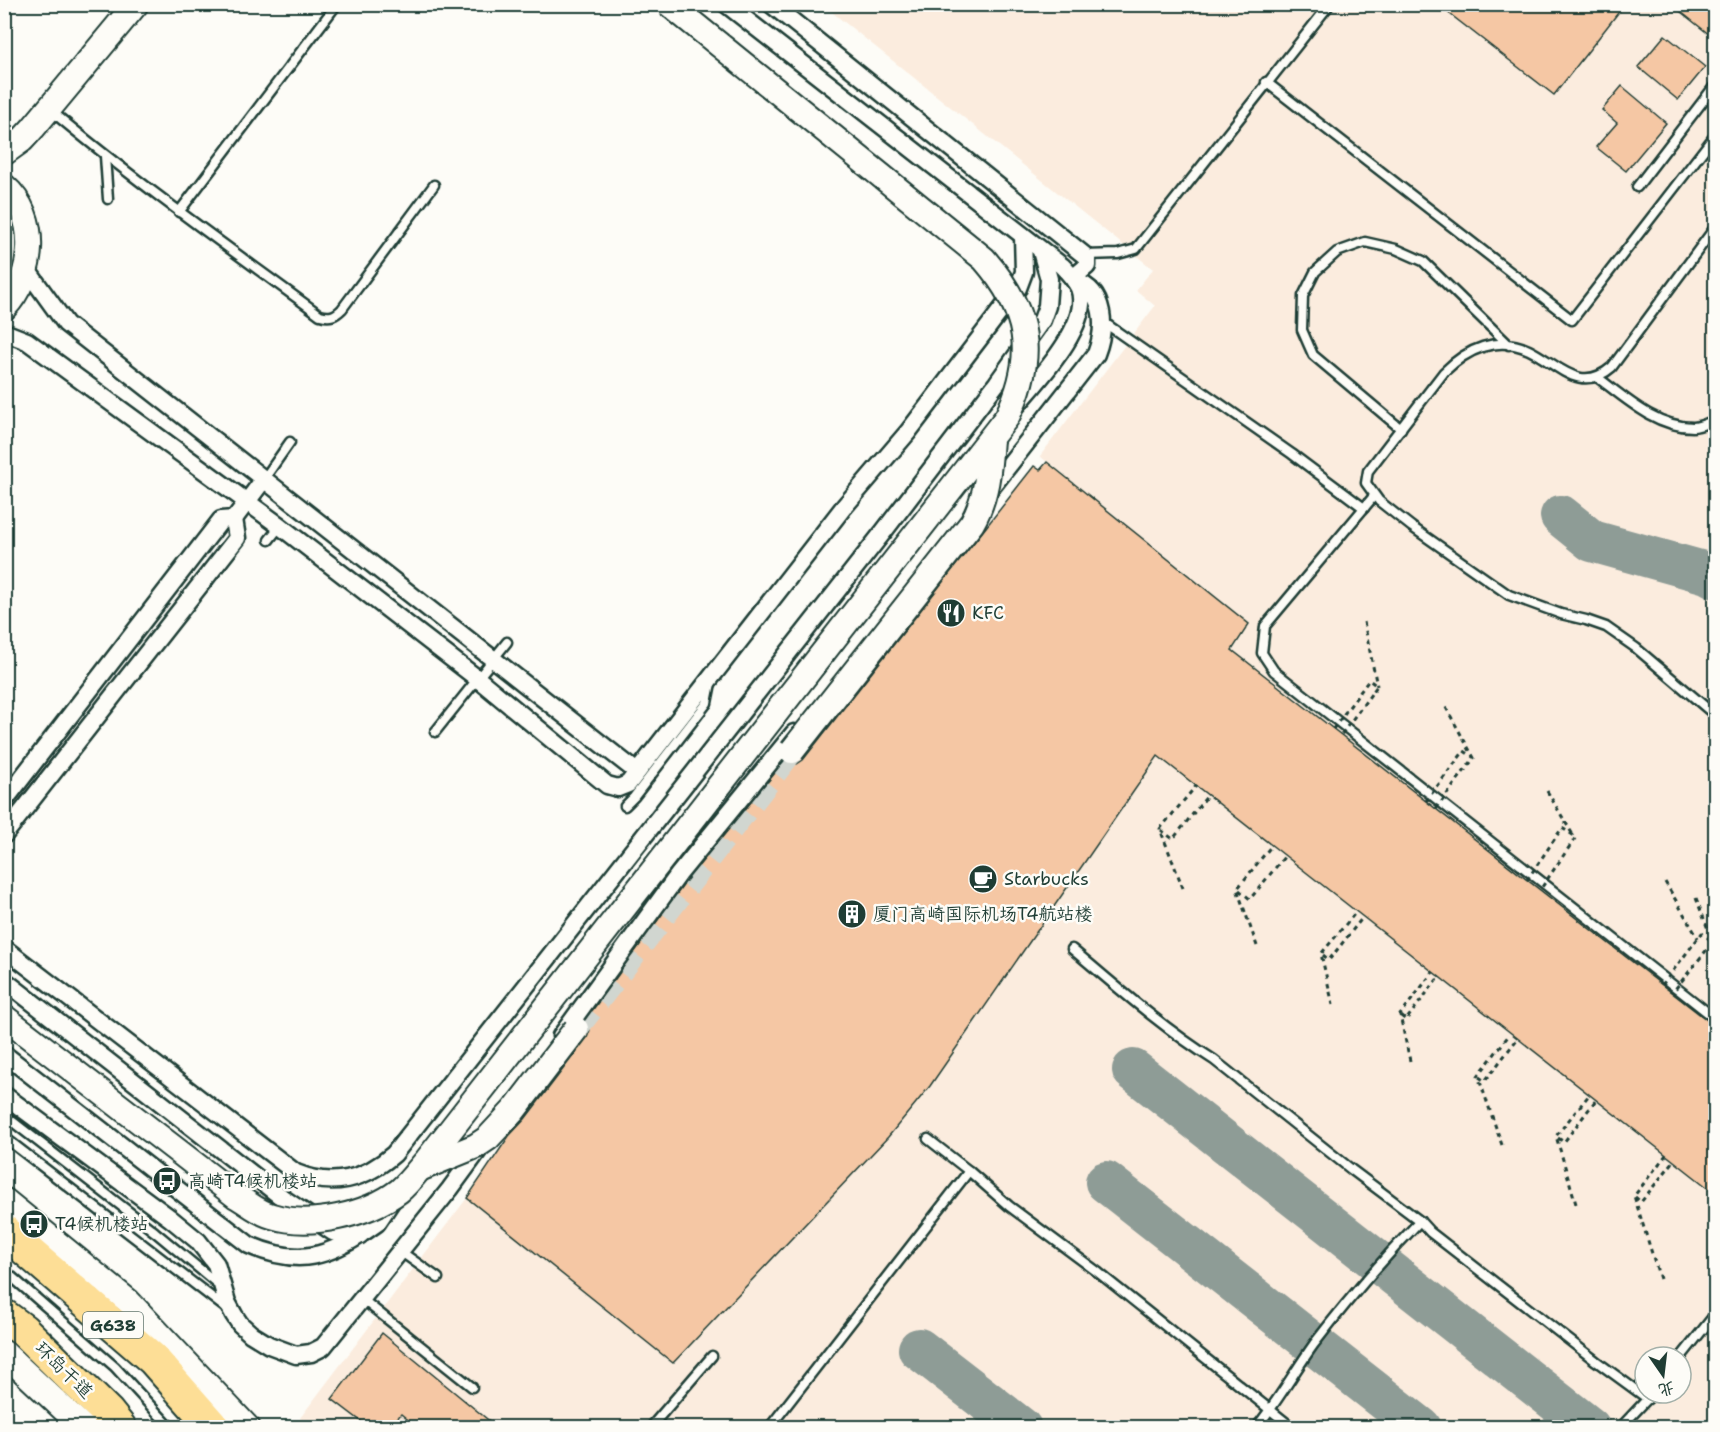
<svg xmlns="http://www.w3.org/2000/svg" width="1720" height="1432" font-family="'Shantell Sans','LXGW WenKai TC',sans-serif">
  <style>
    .built { fill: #fbecde; fill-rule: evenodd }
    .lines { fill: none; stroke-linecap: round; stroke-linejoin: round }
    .taxiway { stroke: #8e9c96; stroke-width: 42 }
    .building { fill: #f5c7a4; stroke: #1f3d34; stroke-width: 1.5 }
    .secondary-tunnel { stroke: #d1d6d0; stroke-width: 24; stroke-dasharray: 24 12; stroke-linecap: butt }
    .lane-casing { stroke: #1f3d34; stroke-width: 13 }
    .street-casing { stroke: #1f3d34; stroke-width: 21 }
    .secondary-casing { stroke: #1f3d34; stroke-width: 28 }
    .highway-casing { stroke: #1f3d34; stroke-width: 36 }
    .path { stroke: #1f3d34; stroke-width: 3; stroke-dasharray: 4.5 4.5; stroke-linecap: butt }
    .lane { stroke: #fdfcf7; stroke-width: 8 }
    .street { stroke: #fdfcf7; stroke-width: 16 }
    .secondary { stroke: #fdfcf7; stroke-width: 24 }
    .highway { stroke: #fdde96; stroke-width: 32 }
    .secondary-bridge-casing { stroke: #1f3d34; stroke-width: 28; stroke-linecap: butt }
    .path-bridge { stroke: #1f3d34; stroke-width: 3; stroke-dasharray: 4.5 4.5; stroke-linecap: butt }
    .secondary-bridge { stroke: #fdfcf7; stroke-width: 24 }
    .labels { text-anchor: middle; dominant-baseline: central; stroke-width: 5; stroke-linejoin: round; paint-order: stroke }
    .shield { fill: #fdfcf7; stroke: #62766e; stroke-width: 1.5 }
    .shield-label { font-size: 16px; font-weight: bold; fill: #1f3d34 }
    .poi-label { font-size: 18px; fill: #1f3d34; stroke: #fdfcf7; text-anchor: start }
    .street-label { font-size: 18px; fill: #1f3d34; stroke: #fdfcf7 }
  </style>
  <rect width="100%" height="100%" fill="#fdfcf7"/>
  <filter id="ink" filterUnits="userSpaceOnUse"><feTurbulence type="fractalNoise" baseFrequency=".0167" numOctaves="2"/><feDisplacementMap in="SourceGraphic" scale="12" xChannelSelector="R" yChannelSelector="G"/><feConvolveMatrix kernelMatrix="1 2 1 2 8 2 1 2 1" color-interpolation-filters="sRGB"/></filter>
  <g filter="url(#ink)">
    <!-- built -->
    <path class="built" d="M823,5h892v1422l-1406,1 -9,-10 167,-220 63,-93 62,-101 47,-68 96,-119 234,-268 65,-83 6,3 7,-7 -7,-6 115,-150 -19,-16 17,-21zM1645,1357h36v36h-36z"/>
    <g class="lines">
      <!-- taxiway -->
      <g class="taxiway">
        <path d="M1561,516l31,25 115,32 9,5"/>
        <path d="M1133,1070l457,358"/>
        <path d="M1106,1182l315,246"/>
        <path d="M919,1349l102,79"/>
      </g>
    </g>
    <!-- building -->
    <g class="building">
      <path d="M1437,4h188l-71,91z"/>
      <path d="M1671,4h45v25l-6,6z"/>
      <path d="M1665,35l40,32 -27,33 -40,-33z"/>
      <path d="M1622,86l44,37 -40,48 -30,-24 21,-24 -15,-13z"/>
      <path d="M1047,462l202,162 -17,26 484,377v167l-558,-438 -228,330 -42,51 -215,226 -206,-165 42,-62 16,-17 62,-81 3,-8 -4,-11 101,-139 97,-118 5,3 8,-1 6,-4 231,-294 6,4z"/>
      <path d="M382,1333l116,95h-80l-17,-14 -12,14h-19l-38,-29z"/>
    </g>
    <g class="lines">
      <!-- secondary-tunnel -->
      <path class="secondary-tunnel" d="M576,1029l216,-278"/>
      <!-- lane casing -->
      <g class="lane-casing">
        <g id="lane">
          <path d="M1266,82l306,238 144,-186"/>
          <path d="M49,109c87,73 180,139 271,206 10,3 15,1 22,-6l92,-124"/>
          <path d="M105,156l3,43"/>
          <path d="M1637,187l79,-103"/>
          <path d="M179,212l158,-208"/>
          <path d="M1716,226l-104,141c-32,28 -54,-3 -83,-17 -32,-15 -62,-1 -85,22l-76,99 -2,12 13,18 33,26 97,68 52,19 25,6 20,7 30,21 80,68"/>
          <path d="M1085,255l33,-1 18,-5 194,-245"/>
          <path d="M1102,321l190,133 72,54"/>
          <path d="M1597,377c28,21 59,50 96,50 7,0 16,-5 23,-7"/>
          <path d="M1401,429l-88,-74 -11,-25 1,-34 12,-24 22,-20 28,-10 31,7 27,12 86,84"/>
          <path d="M264,479l26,-37"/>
          <path d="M1374,496l-109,130 -3,27 12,18 442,348"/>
          <path d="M269,540l11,-14"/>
          <path d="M435,732l72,-90"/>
          <path d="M625,806l9,-9 73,-94 4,-20"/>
          <path d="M1072,949c45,38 91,79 142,111l138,110 68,51 10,11 166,129 52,38"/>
          <path d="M4,1115l151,117 64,53"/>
          <path d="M4,1137l223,172"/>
          <path d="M928,1139l41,32 40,35 90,67 194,155"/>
          <path d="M400,1251l38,27"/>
          <path d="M4,1270l111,97 56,61"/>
          <path d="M362,1299l110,88"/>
          <path d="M1681,1357l35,-44"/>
          <path d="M650,1428l62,-72"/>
          <path d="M769,1428l200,-257"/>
          <path d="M1256,1428c22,-27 38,-56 58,-84 33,-43 68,-84 106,-123"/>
          <path d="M1620,1428l33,-35"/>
        </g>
      </g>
      <!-- street casing -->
      <g class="street-casing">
        <g id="street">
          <path d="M726,4l336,262c6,6 13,13 17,22 14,35 -41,92 -62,117"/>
          <path d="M771,4l313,251 3,4v7l-14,12"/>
          <path d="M27,270l39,54 571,448"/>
          <path d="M4,332l23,9 253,185 198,153 129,106 11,3 10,-4 215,-276 65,-76 110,-144 6,-16 -1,-36"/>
          <path d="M987,493l109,-139c10,-26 10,-63 -21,-73"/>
          <path d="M4,801l217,-281 13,-1 30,-40"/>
          <path d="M4,835l233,-297 -3,-19"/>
          <path d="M4,948l292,225c37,15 68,7 98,-19l490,-623 113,-148 45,-63 5,-14 2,-27 -8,-28"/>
          <path d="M4,980l280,219 49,33 13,4 18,-4 13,-9 18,-27"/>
          <path d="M561,1036l118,-162 115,-141"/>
          <path d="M4,1054l245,191c44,19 72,15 111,-10"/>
          <path d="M4,1095l166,123 28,23 18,23 11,38 7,13 6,9 11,10 18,11 27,10 15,-2 12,-6 127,-158 33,-45"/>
        </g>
      </g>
      <!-- secondary casing -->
      <g class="secondary-casing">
        <g id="secondary">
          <path d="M4,153l18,-13 11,-12 103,-124"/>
          <path d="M4,186c36,31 31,90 0,122"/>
          <path d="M4,1200l124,101 120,127"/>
          <path d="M4,1353l80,75"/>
        </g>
      </g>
      <!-- highway casing -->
      <g class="highway-casing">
        <g id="highway">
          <path d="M4,1231l149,128 61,69"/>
          <path d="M4,1316l19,14 85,83 12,15"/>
        </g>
      </g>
      <!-- path -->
      <g class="path">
        <path d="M1364,622l13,64"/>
        <path d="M1547,791l26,44"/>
        <path d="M1161,830l12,9 35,-44"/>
        <path d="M1665,882l33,56"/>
        <path d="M1183,888l-23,-59 36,-43"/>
        <path d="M1239,890l11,9 35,-43"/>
        <path d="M1696,898l17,44"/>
        <path d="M1257,946l-20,-57 35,-44"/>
        <path d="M1323,955l6,5 34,-43"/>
        <path d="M1333,1005l-12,-51 35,-42"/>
        <path d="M1401,1016l5,4 33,-43"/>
        <path d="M1410,1061l-10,-46 33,-43"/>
        <path d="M1479,1077l6,4 33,-43"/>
        <path d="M1558,1138l6,4 32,-42"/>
        <path d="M1502,1145l-24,-69 31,-41"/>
        <path d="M1635,1197l6,5 33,-41"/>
        <path d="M1576,1204l-20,-68 33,-41"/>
        <path d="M1660,1279l-26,-83 32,-41"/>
      </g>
      <!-- lane -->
      <use href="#lane" class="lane"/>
      <!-- street -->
      <use href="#street" class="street"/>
      <!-- secondary -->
      <use href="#secondary" class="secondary"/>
      <!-- highway -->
      <use href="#highway" class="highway"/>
      <!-- secondary-bridge casing -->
      <g class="secondary-bridge-casing">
        <g id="secondary-bridge">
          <path d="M792,751l180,-228c15,-26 17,-54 19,-84"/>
          <path d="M4,1017l232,179c11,6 23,17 36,20 38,12 95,-1 127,-25 10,-8 19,-21 28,-31l580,-743c30,-62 22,-106 -23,-158l-315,-255"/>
          <path d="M422,1168l54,-22 12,-8 26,-28 62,-81"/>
        </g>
      </g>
      <!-- path-bridge -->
      <g class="path-bridge">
        <path d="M1333,729l36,-49 8,6 -36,49"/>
        <path d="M1426,801l38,-50 9,6"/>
        <path d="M1436,809l38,-51 -30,-54"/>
        <path d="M1527,880l35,-52 14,9 -36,53"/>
        <path d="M1662,985l40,-52 11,9 -41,51"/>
      </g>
      <!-- secondary-bridge -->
      <use href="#secondary-bridge" class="secondary-bridge"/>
    </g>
  </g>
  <!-- icons -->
  <defs>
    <g id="restaurant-disc" transform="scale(1.5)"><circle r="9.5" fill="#1f3d34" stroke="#fdfcf7"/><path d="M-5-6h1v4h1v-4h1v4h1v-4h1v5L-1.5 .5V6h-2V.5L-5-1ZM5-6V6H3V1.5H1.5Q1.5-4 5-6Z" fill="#fff"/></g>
    <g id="cafe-disc" transform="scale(1.5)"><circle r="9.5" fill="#1f3d34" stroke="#fdfcf7"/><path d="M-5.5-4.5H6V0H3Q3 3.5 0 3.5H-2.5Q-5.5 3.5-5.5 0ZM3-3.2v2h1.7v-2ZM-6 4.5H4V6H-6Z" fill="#fff"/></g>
    <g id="building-disc" transform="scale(1.5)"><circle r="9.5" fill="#1f3d34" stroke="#fdfcf7"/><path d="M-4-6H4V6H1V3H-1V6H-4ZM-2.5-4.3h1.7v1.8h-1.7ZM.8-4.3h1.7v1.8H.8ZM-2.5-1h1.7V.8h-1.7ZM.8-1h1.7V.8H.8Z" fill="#fff"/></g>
    <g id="bus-disc" transform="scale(1.5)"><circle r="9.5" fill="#1f3d34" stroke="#fdfcf7"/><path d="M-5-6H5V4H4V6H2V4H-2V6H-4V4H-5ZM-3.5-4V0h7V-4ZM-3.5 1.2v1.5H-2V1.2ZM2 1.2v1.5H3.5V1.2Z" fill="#fff"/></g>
  </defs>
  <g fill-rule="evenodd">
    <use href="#restaurant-disc" x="951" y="613"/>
    <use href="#cafe-disc" x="983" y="879"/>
    <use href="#building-disc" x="852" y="914"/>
    <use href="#bus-disc" x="167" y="1181"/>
    <use href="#bus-disc" x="34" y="1224"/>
  </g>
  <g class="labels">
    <!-- shield labels -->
    <rect class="shield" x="83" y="1312" width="60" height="26" rx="4.5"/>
    <g class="shield-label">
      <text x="113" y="1325">G638</text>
    </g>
    <!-- poi labels -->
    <g class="poi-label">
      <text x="972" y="613">KFC</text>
      <text x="1004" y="879">Starbucks</text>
      <text x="873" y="914">厦门高崎国际机场T4航站楼</text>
      <text x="188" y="1181">高崎T4候机楼站</text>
      <text x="55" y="1224">T4候机楼站</text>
    </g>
    <!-- street labels -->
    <g class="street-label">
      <text transform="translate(64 1370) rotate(44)">环岛干道</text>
    </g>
  </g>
  <!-- margin -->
  <rect width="1720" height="1432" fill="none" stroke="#fdfcf7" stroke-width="24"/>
  <rect x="12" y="12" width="1696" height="1408" fill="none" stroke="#1f3d34" stroke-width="2" filter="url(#ink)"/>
  <!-- north arrow -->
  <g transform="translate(1663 1375) rotate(166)"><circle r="28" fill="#fdfcf7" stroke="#a4b0a9" stroke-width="1.5"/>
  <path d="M0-4.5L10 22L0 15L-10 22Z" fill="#1f3d34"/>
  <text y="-9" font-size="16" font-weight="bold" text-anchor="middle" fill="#1f3d34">北</text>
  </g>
</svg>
